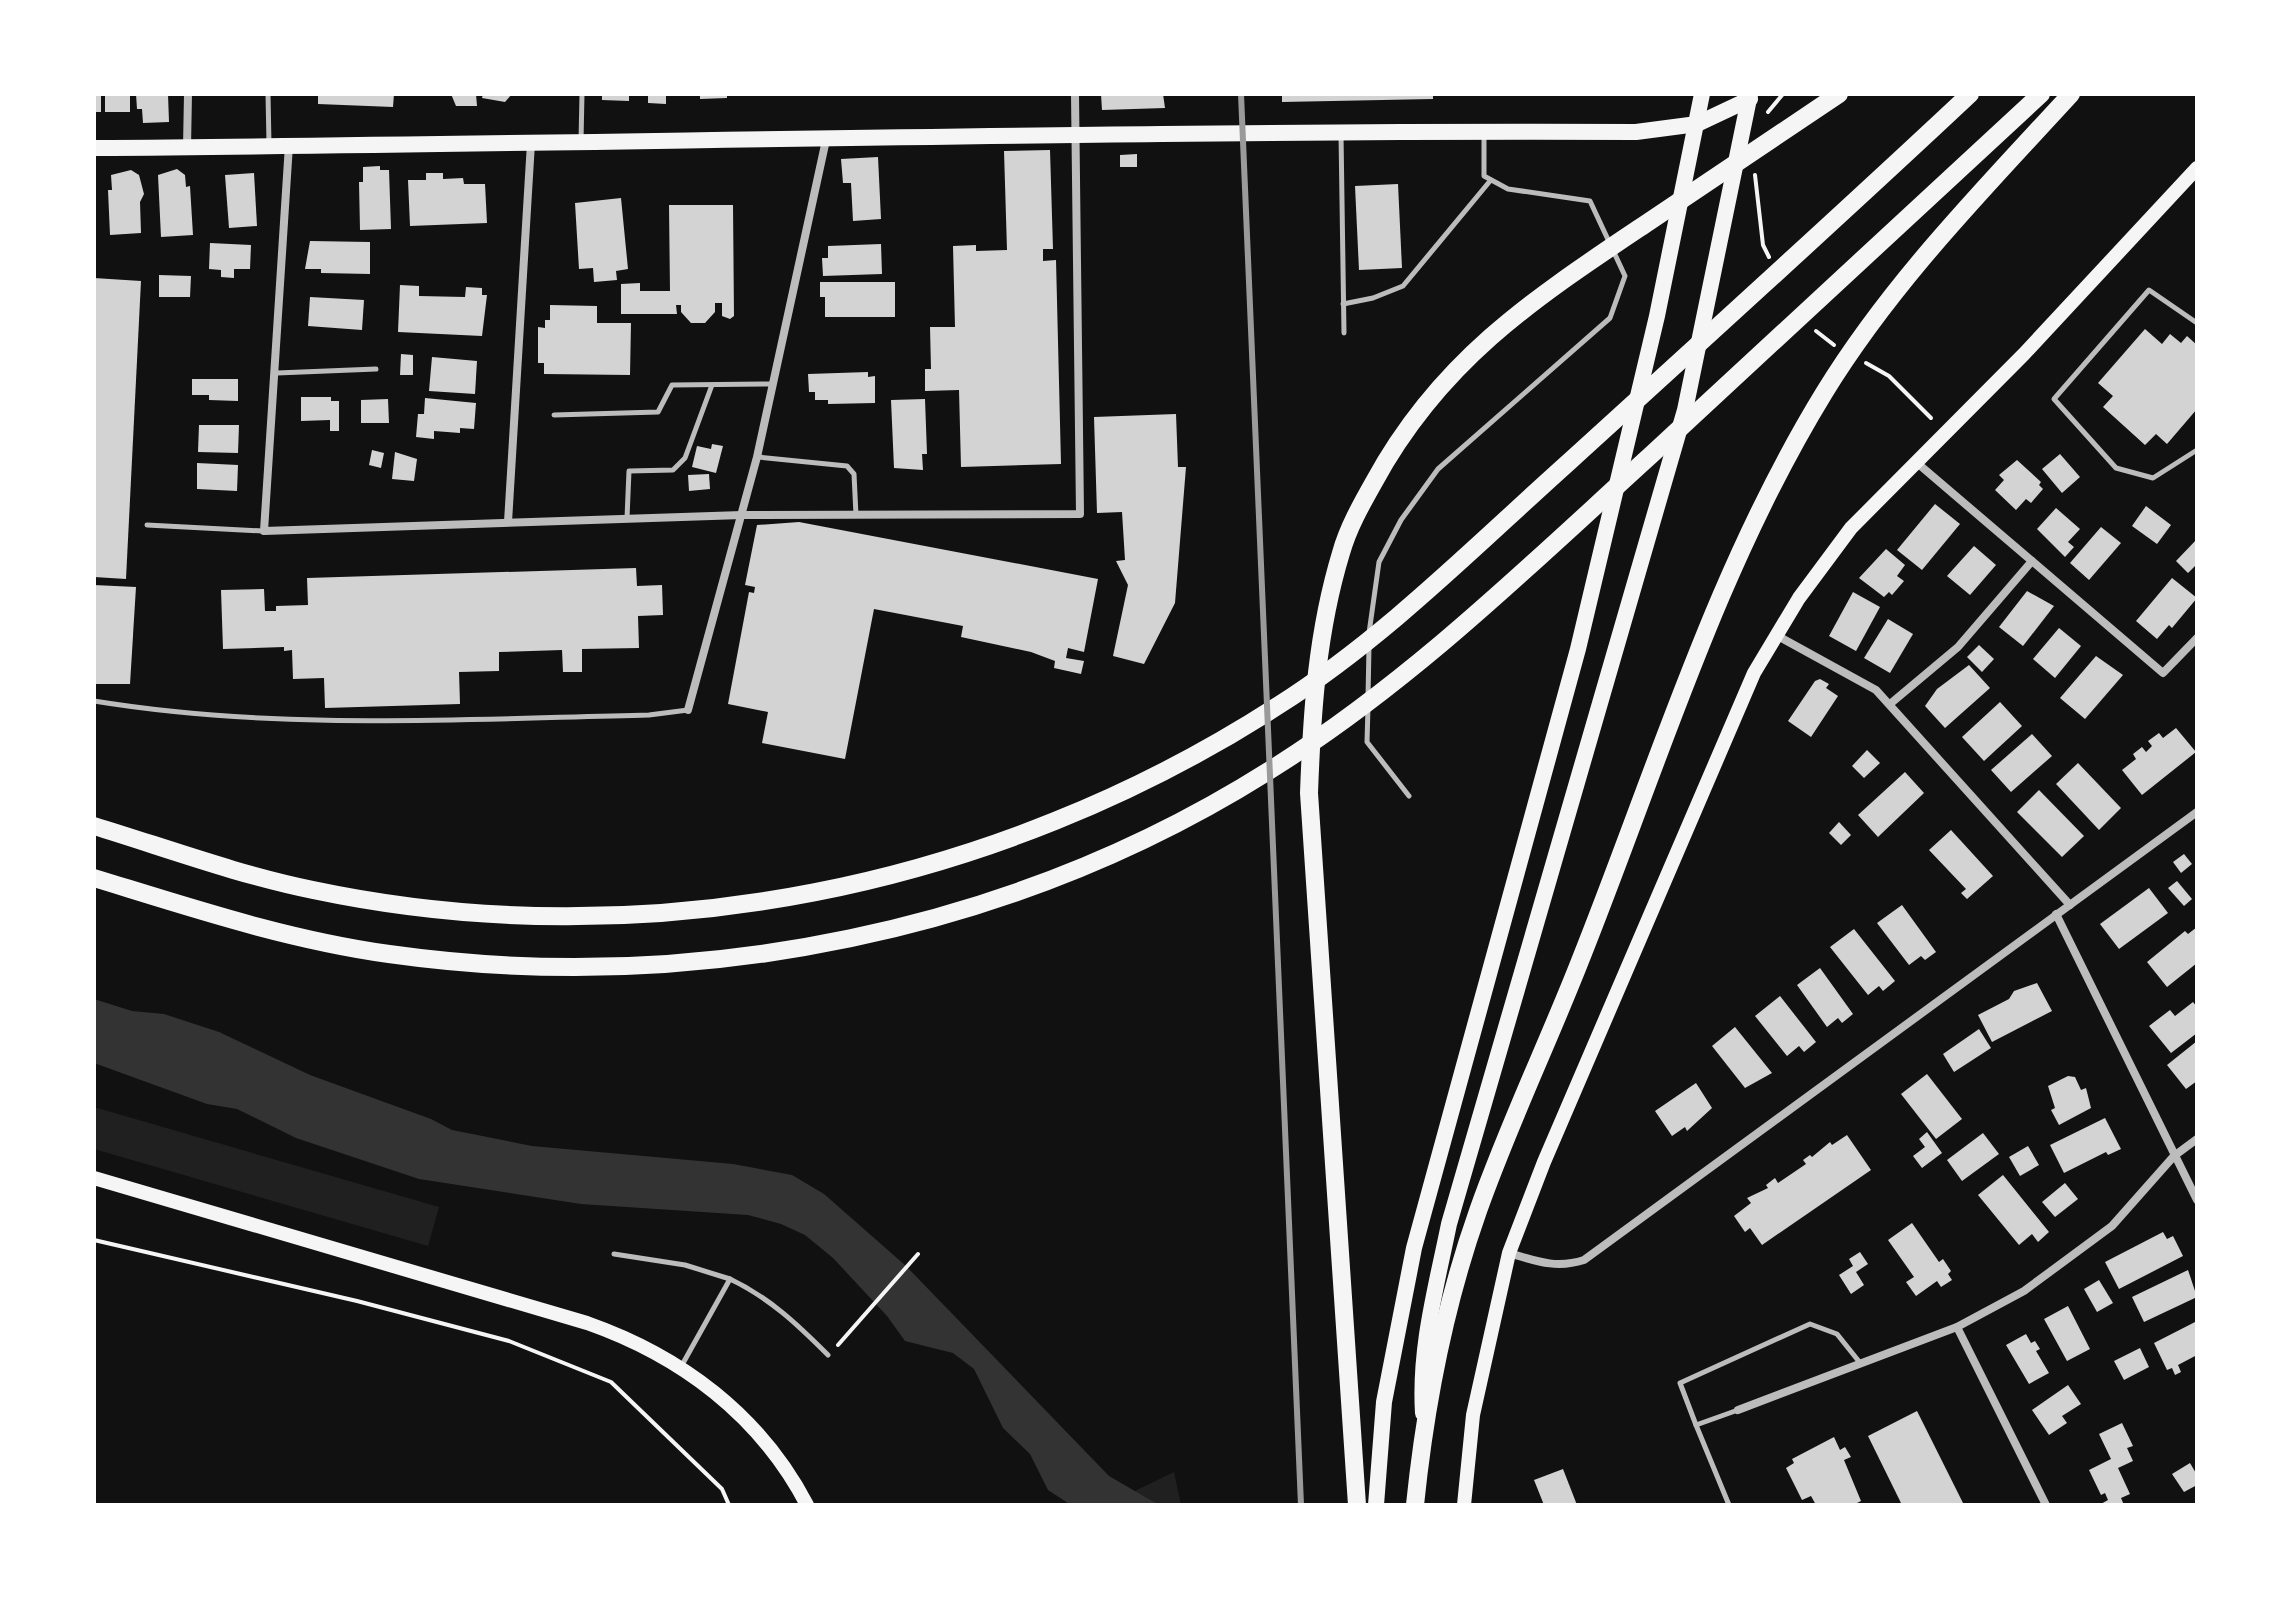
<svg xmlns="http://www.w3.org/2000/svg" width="2291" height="1599" font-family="'Open Sans',sans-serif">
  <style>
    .green { fill: #202020 }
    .water { fill: #333 }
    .building { fill: #d3d3d3 }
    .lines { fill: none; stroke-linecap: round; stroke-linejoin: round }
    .path { stroke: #f5f5f5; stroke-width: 4 }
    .service { stroke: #bcbcbc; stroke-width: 5 }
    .minor { stroke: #bcbcbc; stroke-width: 8 }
    .secondary { stroke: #f5f5f5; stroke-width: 14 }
    .primary { stroke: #f5f5f5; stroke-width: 16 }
    .motorway { stroke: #f5f5f5; stroke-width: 18 }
    .rail { stroke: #9a9a9a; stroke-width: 6 }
  </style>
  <rect width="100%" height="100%" fill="#111"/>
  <!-- green -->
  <g class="green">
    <path d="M94,1107l345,100 -11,39 -334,-97z"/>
    <path d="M1174,1472l7,33h-75z"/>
  </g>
  <!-- water -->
  <path class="water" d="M94,999l38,12 32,3 55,18 91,43 121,44 21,11 80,16 201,18 59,11 32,19 82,72 203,210 50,29h-88l-23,-15 -18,-36 -27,-26 -29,-59 -21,-16 -48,-12 -18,-25 -54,-58 -28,-23 -24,-11 -33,-9 -167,-11 -162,-25 -123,-41 -59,-29 -30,-5 -113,-41z"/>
  <!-- building -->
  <g class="building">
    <rect x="94" y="94" width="7" height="18"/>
    <rect x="105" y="94" width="25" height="18"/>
    <path d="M136,94h32l1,28 -26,1 -1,-14h-5z"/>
    <path d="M318,94h76l-1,13 -75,-3z"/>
    <path d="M451,94h25l1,12h-21z"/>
    <path d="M483,94h29l-7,8 -23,-4z"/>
    <path d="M602,94h27v7l-27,-1z"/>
    <path d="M648,94h18v10l-18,-1z"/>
    <path d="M700,94h27v4l-27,1z"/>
    <path d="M1101,94h62l2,14 -63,2z"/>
    <path d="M1282,94h151v5l-151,3z"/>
    <path d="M1050,150l3,99h-10v12l13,-1 5,204 -100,3 -2,-77 -34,1v-22h6l-1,-42h25l-2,-81 23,-1v6l31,-1 -3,-99z"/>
    <path d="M1137,154v13h-17v-12z"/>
    <path d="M878,157l3,62 -28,2 -2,-38h-8l-2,-24z"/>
    <path d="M380,166v4h9l2,59 -31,1 -1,-48h4v-15z"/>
    <path d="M177,169l8,6 1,12 4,-1 3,49 -32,2 -3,-62z"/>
    <path d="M131,170l8,5 5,19 -4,8 1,31 -31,2 -2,-45h4l-1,-15z"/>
    <path d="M254,173l3,53 -28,2 -4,-53z"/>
    <path d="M426,173h17v6l20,-1 1,6h21l2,39 -77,3 -2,-46h18z"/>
    <path d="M1398,184l4,84 -43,2 -4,-84z"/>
    <path d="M621,198l7,71 -12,2 1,9 -23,2 -1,-14 -14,1 -4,-66z"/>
    <path d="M669,205h64l1,111 -4,3 -8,-3v-13h-7v9l-10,11h-14l-10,-11v-7h-5l1,9h-56v-30l19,-1v8h30z"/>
    <path d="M310,241l60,1v32l-49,-1v-4h-16z"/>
    <path d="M210,243l41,2 -1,24h-16v9l-13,-1v-7l-12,-1z"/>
    <path d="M881,244l1,30 -59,2 -1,-18h6v-12z"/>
    <path d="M159,275l32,1 -1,21h-31z"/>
    <path d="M94,278l47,3 -15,298 -32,-2z"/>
    <path d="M820,282h75v35h-70v-20h-5z"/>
    <path d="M400,285l19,1v10l46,1 1,-10 16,1v7h5l-5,41 -84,-4z"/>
    <path d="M310,297l54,3 -2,30 -54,-4z"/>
    <path d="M550,305l47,1v17h34l-1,52 -86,-1v-11h-6v-36l7,1v-8h5z"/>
    <path d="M2145,329l17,15 8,-10 11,9 6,-7 10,9v64l-30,35 -11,-10 -11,11 -42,-38 10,-11 -15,-13z"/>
    <path d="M401,354l12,1v20h-13z"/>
    <path d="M432,357l45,4 -2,33 -46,-3z"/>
    <path d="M868,372v5l7,-1v27l-47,1v-4h-13v-8h-6l-1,-18z"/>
    <path d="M192,379h46v22l-29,-1v-5h-17z"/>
    <path d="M301,397h30v4h8v30h-9v-11l-29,1z"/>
    <path d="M425,398l51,5 -2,26 -14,-1v5l-26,-2v8l-18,-2 2,-23h6z"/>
    <path d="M388,399l1,24h-28v-23z"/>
    <path d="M925,399l2,55h-5l1,16 -29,-2 -3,-68z"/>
    <path d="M1176,414l2,53h8l-11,136 -31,61 -31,-8 15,-71 -12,-24 9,-1 -3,-48 -25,1 -3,-96z"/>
    <path d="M199,425h40l-1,28 -40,-1z"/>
    <path d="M712,444l11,2 -7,27 -24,-6 5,-21 14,3z"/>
    <path d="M372,450l12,3 -3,15 -12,-3z"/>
    <path d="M395,452l22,7 -3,22 -22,-2z"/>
    <path d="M2060,454l20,23 -18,16 -20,-24z"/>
    <path d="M2017,460l24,22 -2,3 4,4 -12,14 -5,-4 -10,11 -21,-20 9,-10 -5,-5z"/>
    <path d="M197,463l41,2 -1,26 -40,-2z"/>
    <path d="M709,474l1,15 -21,2 -1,-16z"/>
    <path d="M1935,504l25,20 -38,46 -25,-20z"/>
    <path d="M2146,506l25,19 -14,19 -25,-18z"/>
    <path d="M2056,508l24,21 -12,13 6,5 -9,10 -28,-28z"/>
    <path d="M799,522l299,57 -14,73 -16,-4 -2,10 18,3 -3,13 -27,-6 1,-7 -24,-9 -70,-15 2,-11 -89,-17 -29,150 -83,-16 6,-31 -40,-8 21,-112 5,1 1,-6 -10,-2 12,-60z"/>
    <path d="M2101,527l20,16 -32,37 -19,-17z"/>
    <path d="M2197,539v29l-2,-2 -7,7 -12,-12z"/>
    <path d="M1974,546l22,19 -26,30 -23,-19z"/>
    <path d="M1886,549l19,16 -8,11 7,5 -12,14 -3,-3 -5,5 -25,-19z"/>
    <path d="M636,568l1,18 25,-1 1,30 -25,1 1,32 -57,1v23h-19l-1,-22 -63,2v19l-40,1 1,32 -135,4 -1,-30 -31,1 -1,-29 -8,1v-4l-61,2 -2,-59 43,-1 1,22h11v-5l32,-1 -1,-27z"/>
    <path d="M2172,578l25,20 -25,30 -3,-3 -12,14 -21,-18z"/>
    <path d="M94,585l42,2 -6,97h-36z"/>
    <path d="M2027,591l27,15 -31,40 -24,-19z"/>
    <path d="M1853,592l27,15 -24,44 -27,-15z"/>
    <path d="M1888,619l25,15 -23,39 -26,-15z"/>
    <path d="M2059,628l22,18 -26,32 -22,-19z"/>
    <path d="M1979,645l15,14 -12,13 -15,-15z"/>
    <path d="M2096,656l27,19 -38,44 -25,-21z"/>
    <path d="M1969,665l21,23 -45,40 -20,-22 12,-17z"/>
    <path d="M1820,679l9,5 -3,4 12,8 -27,41 -23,-16 27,-40z"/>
    <path d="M2000,702l22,24 -38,35 -22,-24z"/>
    <path d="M2176,728l20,24 -54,43 -20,-25 14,-11 -3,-5 9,-7 4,5 6,-6 -4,-5 11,-8 4,5z"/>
    <path d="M2032,734l20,22 -41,36 -20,-22z"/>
    <path d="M1867,750l13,13 -16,15 -12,-12z"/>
    <path d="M2078,763l43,45 -22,22 -43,-46z"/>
    <path d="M1905,772l19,21 -46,44 -20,-22z"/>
    <path d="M2039,790l45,46 -22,21 -45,-45z"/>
    <path d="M1839,822l12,13 -10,10 -12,-12z"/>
    <path d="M1951,830l42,46 -26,23 -6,-6 5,-4 -37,-39z"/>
    <path d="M2184,854l8,10 -11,9 -8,-11z"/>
    <path d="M2177,881l15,18 -8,7 -16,-18z"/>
    <path d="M2149,888l19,25 -49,36 -19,-25z"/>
    <path d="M1902,905l34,47 -11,8 -4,-4 -12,9 -32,-42z"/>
    <path d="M2197,927v36l-30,24 -20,-25 38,-31 3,3z"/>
    <path d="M1854,929l41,52 -12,10 -4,-5 -11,9 -38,-48z"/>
    <path d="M1820,968l33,46 -11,9 -4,-5 -11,9 -30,-42z"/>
    <path d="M2037,983l15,28 -60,31 -14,-27 31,-16 5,-8z"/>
    <path d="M1780,996l36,46 -12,10 -5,-6 -12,10 -32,-40z"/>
    <path d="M2193,1002l4,5v26l-26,20 -22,-27 21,-16 5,6z"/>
    <path d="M1735,1027l37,46 -27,15 -33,-42z"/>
    <path d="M1979,1029l12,19 -37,24 -11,-18z"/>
    <path d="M2197,1041v40l-11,8 -19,-24z"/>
    <path d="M1927,1074l35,45 -26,20 -35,-45z"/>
    <path d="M2068,1076l7,1 6,13 5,-2 5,20 -32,17 -8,-15 4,-2 -7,-22z"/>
    <path d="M1696,1083l16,25 -25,23 -2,-4 -13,9 -17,-25z"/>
    <path d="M2105,1118l16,31 -13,6 -2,-3 -42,21 -14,-28z"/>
    <path d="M1927,1132l15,21 -20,15 -9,-12 12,-9 -6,-8z"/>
    <path d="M1983,1133l16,21 -37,27 -15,-21z"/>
    <path d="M1847,1135l24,35 -109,75 -12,-17 -5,4 -11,-16 17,-13 -4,-5 21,-10 -2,-3 9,-7 3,5 28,-19 -3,-4 7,-5 2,2 18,-15 2,3z"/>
    <path d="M2028,1146l11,19 -19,11 -11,-19z"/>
    <path d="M2003,1175l46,57 -11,10 -6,-8 -13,11 -41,-50z"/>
    <path d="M2065,1183l13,16 -23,18 -13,-15z"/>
    <path d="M1912,1223l27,39 4,-3 8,12 -3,3 4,6 -11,7 -4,-6 -21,15 -10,-14 8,-5 -26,-37z"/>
    <path d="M2163,1232l4,7 6,-3 10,20 -64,33 -14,-27z"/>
    <path d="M1860,1252l8,12 -12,8 8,13 -13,9 -12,-19 14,-9 -4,-7z"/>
    <path d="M2188,1270l9,27 -53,25 -12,-25z"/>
    <path d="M2099,1280l14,23 -16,9 -13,-23z"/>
    <path d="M2068,1306l22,43 -23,12 -23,-42z"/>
    <path d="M2197,1321v34l-19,10 3,7 -6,3 -3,-7 -5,2 -13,-27z"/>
    <path d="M2026,1334l5,9 4,-2 5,8 -4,2 13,22 -20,11 -23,-39z"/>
    <path d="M2140,1348l9,19 -25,13 -10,-19z"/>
    <path d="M2068,1385l13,19 -19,12 5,7 -18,12 -17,-25z"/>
    <path d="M1917,1411l47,94h-62l-34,-69z"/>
    <path d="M2122,1423l11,23 -6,2 6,13 -15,7 12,26 -9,4 3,7h-25l9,-5 -3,-7 -4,2 -12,-25 22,-11 -12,-25z"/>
    <path d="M1834,1437l6,13 5,-3 6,10 -7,3 17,41 -8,4h-37l-5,-9 -9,4 -16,-32 8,-5 -2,-4z"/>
    <path d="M2190,1463l7,12v10l-13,7 -12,-18z"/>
    <path d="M1563,1469l14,36h-33l-10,-25z"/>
  </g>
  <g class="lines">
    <!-- path -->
    <g class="path">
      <path d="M1768,112l15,-18"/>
      <path d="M1755,175l8,70 6,12"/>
      <path d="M1816,331l18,14"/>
      <path d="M1866,363l23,13 42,42"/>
      <path d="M94,1240l263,61 152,40 102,41 111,107 7,16"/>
      <path d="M838,1345l80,-91"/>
    </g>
    <!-- service -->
    <g class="service">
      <path d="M268,94l1,50"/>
      <path d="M1341,134l3,199"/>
      <path d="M581,141l1,-47"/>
      <path d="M1343,304l30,-6 30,-12 87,-105"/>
      <path d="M2197,323l-48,-33 -95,109 62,69 37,10 44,-28"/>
      <path d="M277,373l99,-4"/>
      <path d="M554,415l104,-3 14,-27 101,-1"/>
      <path d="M758,457l89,9 7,8 2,41"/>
      <path d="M627,518l2,-47 44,-1 12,-12 27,-73"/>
      <path d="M147,525l116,6"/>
      <path d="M1369,633l10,-71 22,-42 37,-51 172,-151 15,-42 -35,-75 -82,-12 -24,-13v-41"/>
      <path d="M1368,697l1,-50"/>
      <path d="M94,701c184,30 370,18 555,14l39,-5"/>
      <path d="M1368,707l-1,35 42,54"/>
      <path d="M614,1254l71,11 45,14"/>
      <path d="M682,1365l48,-86c40,19 68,46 98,76"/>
      <path d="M1696,1425l-16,-42 130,-59 27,10 24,30"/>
      <path d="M1729,1505l-33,-80 42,-15"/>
    </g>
    <!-- minor -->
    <g class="minor">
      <path d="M289,145l-25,386 478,-16 338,-1 -5,-420"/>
      <path d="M187,147l1,-53"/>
      <path d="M1916,462l247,211 34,-35"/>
      <path d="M508,522l23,-379"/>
      <path d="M1776,635l100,55 194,215"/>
      <path d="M1890,704l68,-57 74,-86"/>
      <path d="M688,710l69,-253 69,-317"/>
      <path d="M2056,914l141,286"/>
      <path d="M1509,1253c27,8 47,16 75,7l613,-448"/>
      <path d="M1957,1327l89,178"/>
      <path d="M1738,1410l219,-83 67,-36 88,-65 62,-70 23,-17"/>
    </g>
    <!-- secondary -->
    <g class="secondary">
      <path d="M94,1178l493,145c94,33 173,92 220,182"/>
      <path d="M1464,1505l9,-90 36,-162 35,-91 210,-489 45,-75 52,-70 173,-174 173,-186"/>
    </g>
    <!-- primary -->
    <g class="primary">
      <path d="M94,148c514,-4 1028,-18 1542,-16l61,-8 53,-25"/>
      <path d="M1423,1413c-4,-65 13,-125 26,-189l236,-814 65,-316"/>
      <path d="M1376,1505l8,-103 30,-154 164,-599 79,-333 45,-222"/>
    </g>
    <!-- motorway -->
    <g class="motorway">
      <path d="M94,826c72,22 145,49 219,64 331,70 683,-2 966,-185 107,-68 197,-160 291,-244 134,-122 268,-243 400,-367"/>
      <path d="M94,878c98,30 194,62 295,76 305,43 629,-22 889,-189 137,-87 253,-201 373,-310 131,-120 261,-240 390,-361"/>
      <path d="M1357,1505l-48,-712c3,-82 8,-161 32,-240 7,-25 20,-48 33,-71 67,-123 161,-184 273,-259 64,-43 128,-86 192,-129"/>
      <path d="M1415,1505c10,-98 30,-201 63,-294 30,-85 69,-166 102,-250 76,-190 136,-392 244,-568 68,-111 159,-203 247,-299"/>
    </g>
    <!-- rail -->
    <path class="rail" d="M1241,94l60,1411"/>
  </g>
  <!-- border -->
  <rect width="2291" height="1599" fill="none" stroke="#ffffff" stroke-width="192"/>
</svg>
